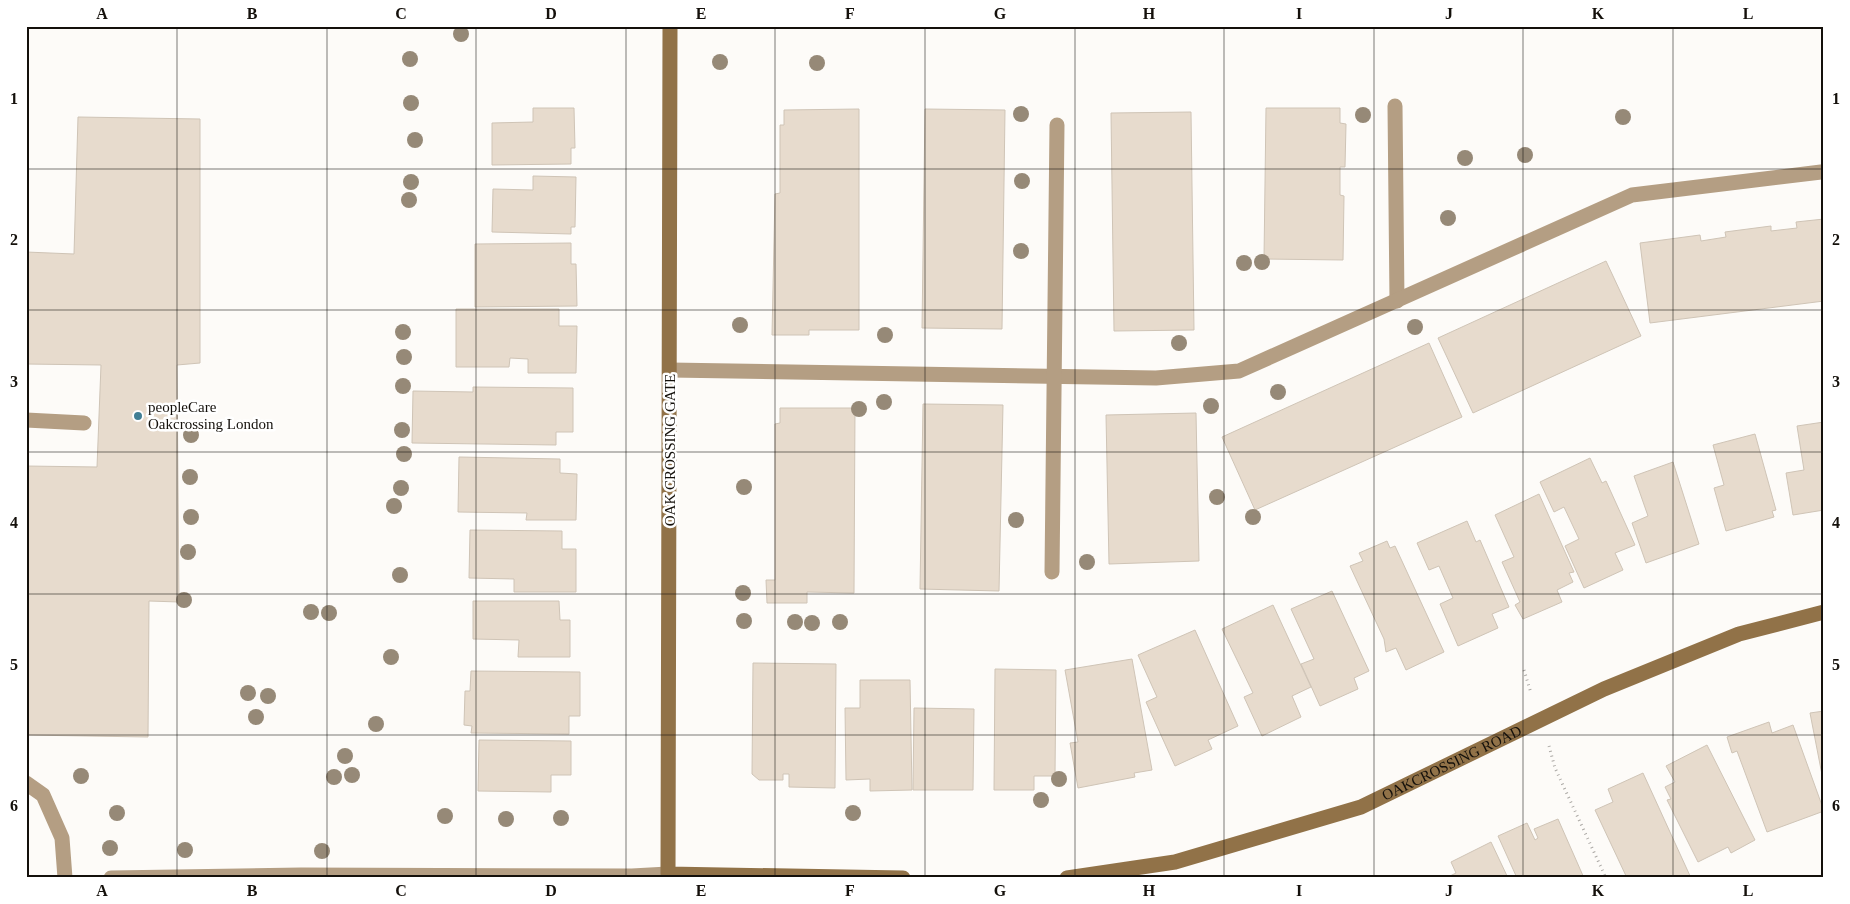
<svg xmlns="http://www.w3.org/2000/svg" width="1850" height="904" font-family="Georgia,serif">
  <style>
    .building { fill: #e7dbcd; stroke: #cfc4b6 }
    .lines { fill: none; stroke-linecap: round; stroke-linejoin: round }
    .path { stroke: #aca9a5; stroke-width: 3; stroke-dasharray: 1 4; stroke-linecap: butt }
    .lane { stroke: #b49e83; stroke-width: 15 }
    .street { stroke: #b49e83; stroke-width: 15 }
    .secondary { stroke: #917248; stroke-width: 15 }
    .tree { fill: #968977 }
    .grid { fill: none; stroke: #14100b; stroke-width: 1; stroke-opacity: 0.55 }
    .poi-dot { fill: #417f95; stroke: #fff; stroke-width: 2 }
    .labels { text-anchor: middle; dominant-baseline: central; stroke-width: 5; stroke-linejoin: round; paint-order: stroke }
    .poi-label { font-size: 15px; fill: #14100b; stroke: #fff; text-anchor: start }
    .street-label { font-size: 15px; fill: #14100b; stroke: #fff }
    .neatline { fill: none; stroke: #14100b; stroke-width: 2 }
    .grid-label { font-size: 16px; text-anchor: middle; font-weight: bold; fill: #14100b }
  </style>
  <rect width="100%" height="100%" fill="#fdfbf8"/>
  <!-- building -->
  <g class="building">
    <path d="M533,108h41l1,40h-4v16l-79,1v-42l41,-1z"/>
    <path d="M1266,108h74v15l6,1 -1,43h-5v28l4,1 -1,64 -79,-1z"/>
    <path d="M859,109v221h-50v5h-37l3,-141 5,-1v-68h4v-15z"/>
    <path d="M925,109l80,1 -3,219 -80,-1z"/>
    <path d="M1191,112l3,218 -80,1 -3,-218z"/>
    <path d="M78,117l122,2v244l-23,2 2,237 -30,-1 -1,136 -122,-2v-269l71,1 4,-102 -75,-1v-112l48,2z"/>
    <path d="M533,176l43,1 -1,50h-4v7l-79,-2 1,-43 40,1z"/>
    <path d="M1824,219v82l-174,22 -10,-80 60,-8 1,6 25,-4 -1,-5 46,-6v5l26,-3 -1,-6z"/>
    <path d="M571,243v21h5l1,42 -102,1v-63z"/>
    <path d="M1606,261l35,75 -168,77 -35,-75z"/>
    <path d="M456,309h103v17h18l-1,47h-48v-14l-18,-1 -1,9h-53z"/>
    <path d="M1429,343l33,74 -207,93 -33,-73z"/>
    <path d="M473,387l100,1v44h-17v13l-144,-2 1,-52 60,1z"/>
    <path d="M923,404l80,1 -4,186 -79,-2z"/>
    <path d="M780,408h75l-1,185 -47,-1v11h-40l-1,-23h9v-156l5,-1z"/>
    <path d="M1196,413l3,148 -90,3 -3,-149z"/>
    <path d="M1824,422v88l-31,5 -7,-42 18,-3 -7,-44z"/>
    <path d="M1755,434l21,76 -4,1 2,6 -48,14 -12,-43 10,-3 -11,-40z"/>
    <path d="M459,457l101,2v14l17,1 -1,46h-50l1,-7 -69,-1z"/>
    <path d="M1590,458l12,25 4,-2 29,64 -20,8 8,17 -39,18 -19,-42 14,-7 -15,-32 -10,5 -14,-30z"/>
    <path d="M1673,462l26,82 -53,19 -14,-40 16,-7 -14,-40z"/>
    <path d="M1539,494l35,78 -5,1 4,9 -16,8 5,12 -39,17 -8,-14 5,-3 -18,-40 12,-5 -19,-42z"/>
    <path d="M1467,521l9,21 4,-2 29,67 -17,7 6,14 -40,18 -18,-42 13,-6 -14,-32 -10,4 -12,-27z"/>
    <path d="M470,530l92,1v18h14v43h-62v-13l-45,-1z"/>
    <path d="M1387,541l3,7 5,-2 49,106 -38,18 -10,-22 -10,4 -2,-13 -34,-73 13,-5 -4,-8z"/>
    <path d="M1332,591l37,80 -15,7 4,11 -38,17 -19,-42 13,-5 -23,-50z"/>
    <path d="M473,601h86l1,19h10v37h-52l1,-17 -46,-1z"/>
    <path d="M1273,605l38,82 -19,9 9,21 -39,19 -18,-39 9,-4 -31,-64z"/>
    <path d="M1195,630l43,96 -30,14 4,9 -37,17 -29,-64 11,-5 -19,-42z"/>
    <path d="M1132,659l20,111 -18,3 1,4 -57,11 -8,-45 8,-1 -13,-72z"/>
    <path d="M753,663l83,1 -1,124 -46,-1v-13h-6v6h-24l-7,-6z"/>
    <path d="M995,669l61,1 -1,106h-21v14h-40z"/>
    <path d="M471,671l109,1v44h-11v18l-98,-1 1,-7 -8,-1 1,-34h5z"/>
    <path d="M860,680h50l2,110 -42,1v-12l-24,1 -1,-72h15z"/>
    <path d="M914,708l60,1 -1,81h-60z"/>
    <path d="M1824,711v74l-14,-72z"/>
    <path d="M1769,722l3,11 21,-8 31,86 -57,21 -30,-81 -5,2 -5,-16z"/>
    <path d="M479,740l92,1v34h-20v17l-73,-1z"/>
    <path d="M1707,745l48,95 -24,13 -3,-6 -30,15 -31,-62 4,-1 -6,-12 10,-5 -9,-16z"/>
    <path d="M1643,773l48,105h-64l-32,-68 18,-8 -5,-13z"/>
    <path d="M1558,819l26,59h-67l-19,-42 29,-13 8,17 3,-2 -4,-9z"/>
    <path d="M1491,842l17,36h-62l10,-5 -5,-11z"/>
  </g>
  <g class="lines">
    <!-- path -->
    <g class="path">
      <path d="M1524,670l7,23"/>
      <path d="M1549,746l6,22 51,110"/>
    </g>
    <!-- lane -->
    <g class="lane">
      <path d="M1395,106l2,195"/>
      <path d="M670,370l486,8 83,-7 393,-176 189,-23"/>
      <path d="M26,420l58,3"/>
      <path d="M1052,572l5,-447"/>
      <path d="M26,783l17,12 19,43 3,40"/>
    </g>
    <!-- street -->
    <path class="street" d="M111,878l190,-3 331,1 36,-2"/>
    <!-- secondary -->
    <g class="secondary">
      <path d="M670,26l-2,848 235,4"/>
      <path id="s1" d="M1067,878l108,-16 186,-55 243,-118 135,-55 85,-22"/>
    </g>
  </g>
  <!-- trees -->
  <g class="tree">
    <circle cx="461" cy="34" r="8"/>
    <circle cx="410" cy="59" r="8"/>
    <circle cx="720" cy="62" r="8"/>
    <circle cx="817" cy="63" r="8"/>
    <circle cx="411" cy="103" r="8"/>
    <circle cx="1021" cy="114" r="8"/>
    <circle cx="1363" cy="115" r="8"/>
    <circle cx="1623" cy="117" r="8"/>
    <circle cx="415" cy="140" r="8"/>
    <circle cx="1525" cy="155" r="8"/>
    <circle cx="1465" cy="158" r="8"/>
    <circle cx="1022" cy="181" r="8"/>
    <circle cx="411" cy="182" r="8"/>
    <circle cx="409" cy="200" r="8"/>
    <circle cx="1448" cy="218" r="8"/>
    <circle cx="1021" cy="251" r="8"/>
    <circle cx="1262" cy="262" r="8"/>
    <circle cx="1244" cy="263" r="8"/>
    <circle cx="740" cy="325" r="8"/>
    <circle cx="1415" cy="327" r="8"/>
    <circle cx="403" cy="332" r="8"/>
    <circle cx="885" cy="335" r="8"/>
    <circle cx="1179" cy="343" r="8"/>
    <circle cx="404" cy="357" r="8"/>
    <circle cx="403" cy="386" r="8"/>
    <circle cx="1278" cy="392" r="8"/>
    <circle cx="884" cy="402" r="8"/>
    <circle cx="1211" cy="406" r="8"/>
    <circle cx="859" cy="409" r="8"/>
    <circle cx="402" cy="430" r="8"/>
    <circle cx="191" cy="435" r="8"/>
    <circle cx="404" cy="454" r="8"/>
    <circle cx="190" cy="477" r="8"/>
    <circle cx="744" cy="487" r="8"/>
    <circle cx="401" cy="488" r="8"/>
    <circle cx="1217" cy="497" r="8"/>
    <circle cx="394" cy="506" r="8"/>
    <circle cx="191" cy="517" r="8"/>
    <circle cx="1253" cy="517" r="8"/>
    <circle cx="1016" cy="520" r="8"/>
    <circle cx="188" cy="552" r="8"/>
    <circle cx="1087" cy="562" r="8"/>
    <circle cx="400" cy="575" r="8"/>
    <circle cx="743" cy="593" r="8"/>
    <circle cx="184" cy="600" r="8"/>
    <circle cx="311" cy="612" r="8"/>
    <circle cx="329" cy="613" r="8"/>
    <circle cx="744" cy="621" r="8"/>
    <circle cx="795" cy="622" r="8"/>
    <circle cx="840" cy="622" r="8"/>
    <circle cx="812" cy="623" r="8"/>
    <circle cx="391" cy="657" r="8"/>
    <circle cx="248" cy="693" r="8"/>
    <circle cx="268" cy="696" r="8"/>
    <circle cx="256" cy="717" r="8"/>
    <circle cx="376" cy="724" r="8"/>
    <circle cx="345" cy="756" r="8"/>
    <circle cx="352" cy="775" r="8"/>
    <circle cx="81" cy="776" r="8"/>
    <circle cx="334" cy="777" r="8"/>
    <circle cx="1059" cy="779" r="8"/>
    <circle cx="1041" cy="800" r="8"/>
    <circle cx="117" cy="813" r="8"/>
    <circle cx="853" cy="813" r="8"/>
    <circle cx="445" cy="816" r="8"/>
    <circle cx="561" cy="818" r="8"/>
    <circle cx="506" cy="819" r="8"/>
    <circle cx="110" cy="848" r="8"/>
    <circle cx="185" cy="850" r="8"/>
    <circle cx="322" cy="851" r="8"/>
  </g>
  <!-- grid -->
  <path class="grid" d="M177,26v852M327,26v852M476,26v852M626,26v852M775,26v852M925,26v852M1075,26v852M1224,26v852M1374,26v852M1523,26v852M1673,26v852M26,169h1798M26,310h1798M26,452h1798M26,594h1798M26,735h1798"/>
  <!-- markers -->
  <circle class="poi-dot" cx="138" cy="416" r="5"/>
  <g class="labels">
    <!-- poi labels -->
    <g class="poi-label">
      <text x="148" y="407">peopleCare<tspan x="148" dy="17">Oakcrossing London</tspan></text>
    </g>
    <!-- street labels -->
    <g class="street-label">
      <text transform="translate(670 450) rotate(-90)">OAK CROSSING GATE</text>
      <text stroke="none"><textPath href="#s1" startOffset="404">OAKCROSSING ROAD</textPath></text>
    </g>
  </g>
  <!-- border -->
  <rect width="1850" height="904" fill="none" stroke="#ffffff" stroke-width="55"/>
  <rect x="28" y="28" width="1794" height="848" class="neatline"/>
  <g class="grid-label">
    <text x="102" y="19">A</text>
    <text x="252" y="19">B</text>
    <text x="401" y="19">C</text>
    <text x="551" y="19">D</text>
    <text x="701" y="19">E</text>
    <text x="850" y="19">F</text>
    <text x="1000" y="19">G</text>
    <text x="1149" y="19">H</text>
    <text x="1299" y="19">I</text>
    <text x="1449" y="19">J</text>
    <text x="1598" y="19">K</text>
    <text x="1748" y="19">L</text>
    <text x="14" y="104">1</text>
    <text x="1836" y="104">1</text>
    <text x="14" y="245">2</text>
    <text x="1836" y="245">2</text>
    <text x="14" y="387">3</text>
    <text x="1836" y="387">3</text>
    <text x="14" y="528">4</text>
    <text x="1836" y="528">4</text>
    <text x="14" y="670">5</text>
    <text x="1836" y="670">5</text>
    <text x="14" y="811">6</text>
    <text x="1836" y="811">6</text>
    <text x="102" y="896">A</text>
    <text x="252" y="896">B</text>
    <text x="401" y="896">C</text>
    <text x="551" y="896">D</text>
    <text x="701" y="896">E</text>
    <text x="850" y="896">F</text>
    <text x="1000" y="896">G</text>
    <text x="1149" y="896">H</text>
    <text x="1299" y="896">I</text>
    <text x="1449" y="896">J</text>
    <text x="1598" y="896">K</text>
    <text x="1748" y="896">L</text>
  </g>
</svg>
